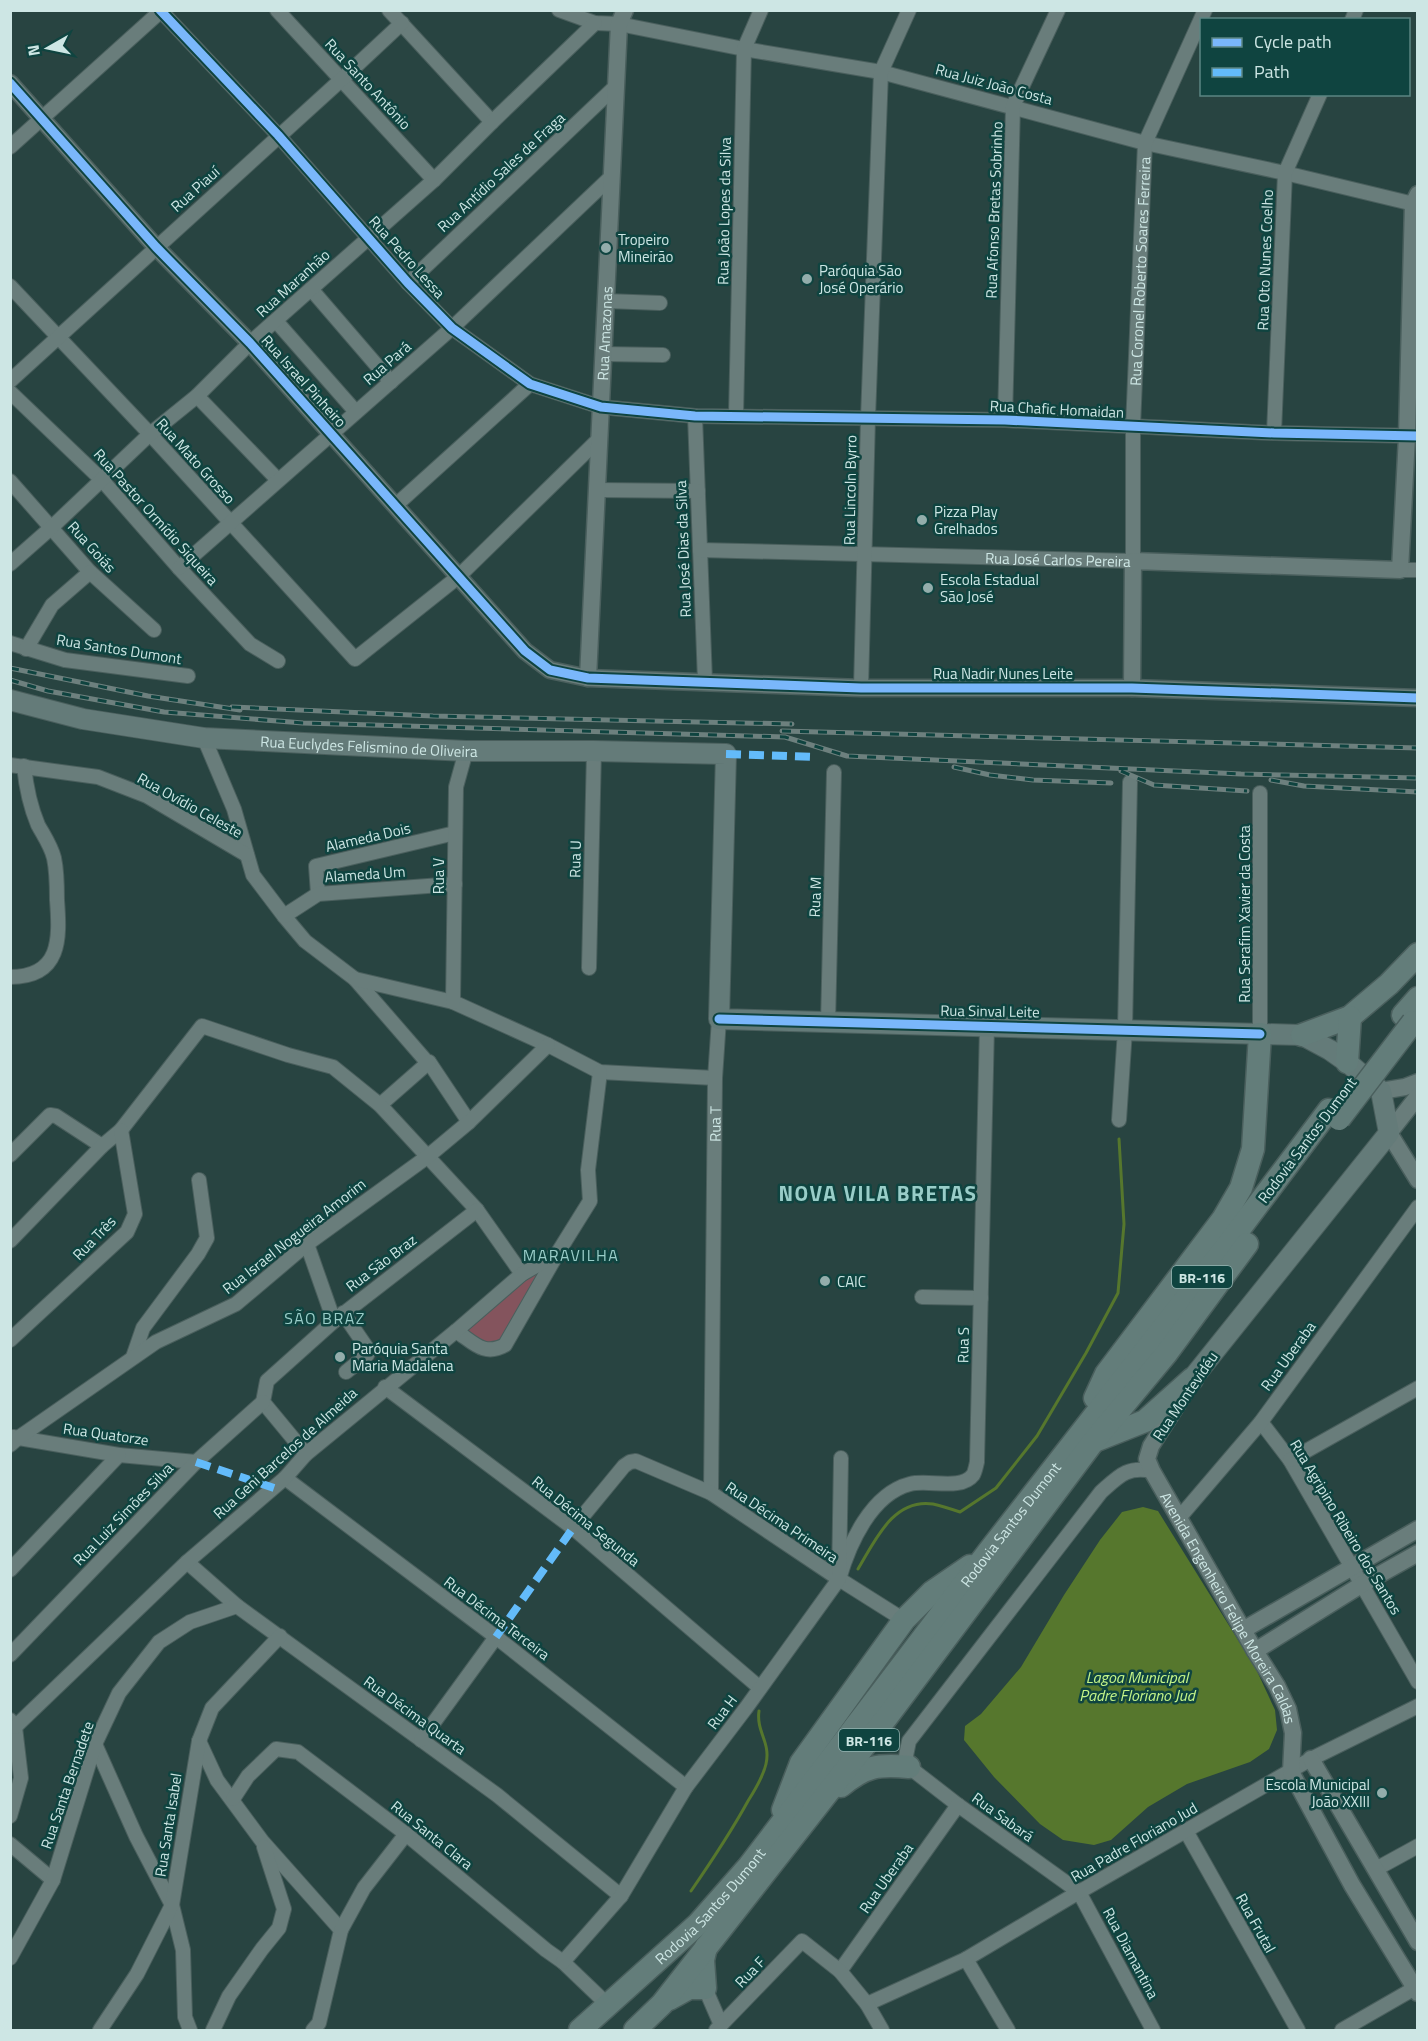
<svg xmlns="http://www.w3.org/2000/svg" width="1428" height="2041" font-family="'Titillium Web',sans-serif">
  <style>
    .green { fill: #84545d }
    .water { fill: #56772d }
    .lines { fill: none; stroke-linecap: round; stroke-linejoin: round }
    .stream { stroke: #56772d; stroke-width: 3 }
    .minor-casing { stroke: #4a5f5d; stroke-width: 16 }
    .tertiary-casing { stroke: #4a5f5d; stroke-width: 19 }
    .secondary-casing { stroke: #4a5f5d; stroke-width: 22 }
    .trunk-casing { stroke: #4a5f5d; stroke-width: 25 }
    .minor { stroke: #697d7b; stroke-width: 14 }
    .tertiary { stroke: #697d7b; stroke-width: 16 }
    .secondary { stroke: #647b79; stroke-width: 20 }
    .trunk { stroke: #637d7a; stroke-width: 22 }
    .rail-casing { stroke: #6d807e; stroke-width: 5 }
    .rail { stroke: #0f4440; stroke-width: 3; stroke-dasharray: 9; stroke-linecap: butt }
    .trunk-bridge-casing { stroke: #4a5f5d; stroke-width: 25; stroke-linecap: butt }
    .trunk-bridge { stroke: #637d7a; stroke-width: 22 }
    .quiet { stroke: #63bbfa; stroke-width: 8; stroke-dasharray: 15 8; stroke-linecap: butt }
    .cycleway-casing { stroke: #0f4440; stroke-width: 13 }
    .cycleway { stroke: #7ab7fb; stroke-width: 9 }
    .poi-dot { fill: #93adab; stroke: #0f4440; stroke-width: 2 }
    .labels { text-anchor: middle; dominant-baseline: central; stroke-width: 5; stroke-linejoin: round; paint-order: stroke }
    .shield { fill: #0f4440; stroke: #94b5b3; stroke-width: 1.5 }
    .shield-label { font-size: 14px; font-weight: bold; fill: #cde6e4 }
    .street-label { font-size: 15px; fill: #cde6e4; stroke: #0f4440 }
    .poi-label { font-size: 15px; fill: #cde6e4; stroke: #0f4440; text-anchor: start }
    .neighbourhood-label { font-size: 16px; letter-spacing: 1.5px; fill: #99cdc8; stroke: #0f4440 }
    .water-label { font-size: 16px; font-style: italic; fill: #c5f588; stroke: #0f4440 }
    .district-label { font-size: 21px; font-weight: bold; letter-spacing: 1.5px; fill: #99cdc8; stroke: #0f4440 }
  </style>
  <rect width="100%" height="100%" fill="#284441"/>
  <!-- green -->
  <path class="green" d="M552,1258l-56,90 -36,-17z"/>
  <!-- water -->
  <path class="water" d="M1143,1507l15,4 98,158 19,41 2,20 -8,19 -19,13 -63,22 -39,23 -37,33 -17,5 -31,-5 -23,-16 -46,-47 -30,-37 1,-14 16,-12 40,-47 43,-72 36,-55 22,-28z"/>
  <g class="lines">
    <!-- stream -->
    <g class="stream">
      <path d="M858,1569c17,-28 35,-71 75,-65 9,2 18,5 27,8l36,-24 41,-52 49,-83 32,-60 6,-69 -5,-85"/>
      <path d="M691,1891c20,-29 40,-59 57,-90 7,-11 15,-24 18,-37 5,-22 -10,-32 -7,-53"/>
    </g>
    <!-- minor casing -->
    <g class="minor-casing">
      <g id="minor">
        <path d="M160,10l118,125 130,148 44,45 78,56 71,23 94,9 310,4 269,13 144,3"/>
        <path d="M277,10l157,170"/>
        <path d="M389,10l103,112"/>
        <path d="M559,10l36,13 24,1 125,25 137,23 264,71 140,30 133,32"/>
        <path d="M1352,20l4,-10"/>
        <path d="M10,147l152,-137"/>
        <path d="M408,283l208,-197"/>
        <path d="M10,286l140,148 205,225 103,-82 142,-139"/>
        <path d="M311,289l80,93"/>
        <path d="M606,301l54,2"/>
        <path d="M276,321l80,91"/>
        <path d="M603,354l60,1"/>
        <path d="M10,381l332,-302 60,-56"/>
        <path d="M10,392l92,88 77,88 71,76 28,17"/>
        <path d="M197,396l81,84"/>
        <path d="M695,416l10,265"/>
        <path d="M736,416l8,-367 17,-39"/>
        <path d="M1005,420l8,-314 45,-96"/>
        <path d="M1274,433l11,-260 35,-79"/>
        <path d="M10,481l80,91 64,58"/>
        <path d="M597,490l101,1"/>
        <path d="M395,506l135,-122"/>
        <path id="s1" d="M700,550l433,11v-134l12,-284 60,-133"/>
        <path d="M10,564l42,-37 98,-93 47,-38 53,-53 184,-163 58,-58 103,-99"/>
        <path d="M179,568l273,-240 160,-152"/>
        <path d="M1400,570h18"/>
        <path d="M10,643l55,17 123,16"/>
        <path d="M26,649l26,-44 38,-33"/>
        <path d="M861,688l7,-270 13,-346 28,-62"/>
        <path d="M204,738l30,71 19,66 31,41 21,25 50,38 72,83h2l40,60"/>
        <path d="M10,765l88,12 49,19 100,59"/>
        <path d="M318,894l-2,-28 139,-33"/>
        <path d="M284,916l34,-22 137,-10"/>
        <path d="M589,968l5,-217"/>
        <path d="M10,977c51,0 50,-38 47,-77 0,-14 0,-28 -3,-42 -3,-12 -10,-22 -16,-33 -8,-19 -12,-39 -14,-59"/>
        <path d="M355,979l98,23 95,43 52,27 115,6"/>
        <path d="M453,1002l3,-215 10,-36"/>
        <path d="M828,1023l6,-251"/>
        <path d="M1260,1034v-241"/>
        <path d="M380,1105l49,-43"/>
        <path d="M1119,1120l6,-90 5,-248"/>
        <path d="M10,1155l40,-40 6,1 46,30"/>
        <path d="M10,1241l92,-95 19,-16 81,-104 86,29 45,12 47,38 97,105 45,64"/>
        <path d="M307,1244l27,77"/>
        <path d="M922,1297l59,1"/>
        <path d="M343,1313l26,38 -2,4 -21,17"/>
        <path d="M456,1331c17,11 28,26 49,14l51,-89"/>
        <path d="M10,1340l117,-108 8,-18 -14,-84"/>
        <path d="M133,1357l10,-29 55,-74 9,-16 -8,-58"/>
        <path d="M385,1387l188,141 187,160"/>
        <path d="M1261,1422l29,38 128,222"/>
        <path d="M13,1437l106,18 77,7"/>
        <path d="M10,1445l8,-7 138,-96 80,-38 71,-60 120,-87 42,-35 79,-77"/>
        <path d="M306,1454l-43,-52 4,-21 67,-60 143,-111"/>
        <path d="M1290,1460l128,-72"/>
        <path d="M1152,1471c-25,-5 -33,5 -51,21l-192,249 -3,15 3,11 49,38 121,87 74,138"/>
        <path d="M285,1478l211,159 190,150"/>
        <path id="s2" d="M711,1493l4,-415 4,-59"/>
        <path d="M1179,1518l82,-96 157,-215"/>
        <path d="M573,1528l51,-62 6,-4 6,-1 75,32 128,86 65,41"/>
        <path d="M187,1562l50,44 260,189 124,101"/>
        <path d="M10,1570l109,-115"/>
        <path d="M839,1579c10,-35 32,-85 71,-95 18,-5 51,7 63,-9 2,-3 3,-9 4,-13l10,-436"/>
        <path d="M10,1655l186,-193 67,-60"/>
        <path d="M10,1720l5,7 6,51 -11,38"/>
        <path d="M15,1727l172,-165 98,-84 21,-24 150,-123 66,-57 35,-20 33,-53 -2,-31 12,-98"/>
        <path d="M421,1740l75,-103"/>
        <path d="M199,1741l18,39 45,61 79,89 -22,93 -6,7"/>
        <path d="M95,1744l41,92 36,69 11,45 2,67 5,13"/>
        <path d="M233,1799l15,-23 28,-27 22,3 108,82 140,116 17,12 46,44"/>
        <path d="M1186,1831l112,199"/>
        <path d="M10,1844l43,36"/>
        <path d="M1376,1869l42,-23"/>
        <path d="M341,1930l23,-42 42,-54"/>
        <path d="M10,1958l43,-78 42,-136 24,-51 40,-51 31,-20 47,-16"/>
        <path d="M966,1959l42,71"/>
        <path d="M563,1962l58,-66 65,-109 60,-79 93,-129 2,-121"/>
        <path d="M840,1971l118,-166"/>
        <path d="M705,1988l16,37"/>
        <path d="M867,2004l99,-45 113,-67 232,-133 107,-53"/>
        <path d="M100,2030l37,-56 35,-69 27,-164 13,-33 68,-72"/>
        <path d="M213,2030l16,-34 33,-47 17,-21 5,-19 -20,-62"/>
        <path d="M716,2030l86,-89 38,30 27,33 15,26"/>
        <path d="M1342,2030l73,-42"/>
      </g>
    </g>
    <!-- tertiary casing -->
    <g class="tertiary-casing">
      <g id="tertiary">
        <path d="M10,83l146,164 94,96 275,308 25,19 38,8 273,10h271l286,10"/>
        <path id="s3" d="M588,678l31,-654 6,-14"/>
        <path d="M1132,688l1,-127 267,9 7,-134 6,-232 5,-10"/>
        <path d="M1381,1091l24,-4 13,-5"/>
        <path d="M1418,1096l-29,37 29,47"/>
        <path id="s4" d="M1186,1391l-35,55 -4,13 5,12 103,180 22,35 11,23 5,24 -2,39 61,113 66,108"/>
        <path d="M1243,1630l175,-101"/>
        <path d="M1255,1651l106,-66 57,-32"/>
        <path d="M1311,1759l107,183"/>
      </g>
    </g>
    <!-- secondary casing -->
    <g class="secondary-casing">
      <g id="secondary">
        <path id="s5" d="M10,700l73,19 121,19 262,13h128l132,3 -7,265 583,16 28,15 17,12 34,29 8,42 -197,246"/>
      </g>
    </g>
    <!-- trunk casing -->
    <g class="trunk-casing">
      <g id="trunk">
        <path d="M1403,1015l15,-17"/>
        <path d="M1302,1035l48,-18 39,-33 29,-30"/>
        <path d="M1347,1062l3,-45"/>
        <path d="M1095,1398l11,-24 117,-155 18,-31 12,-39 7,-115"/>
        <path d="M1097,1440l48,-19 47,-42"/>
        <path d="M841,1786c24,-20 37,-22 68,-19"/>
        <path d="M783,1810l18,-47 103,-143 28,-28 38,-26"/>
        <path d="M669,1999l20,-11h16l-2,-28 3,-13"/>
        <path id="s6" d="M580,2030l118,-106 51,-58 240,-315 237,-304 103,-137"/>
        <path d="M635,2030l27,-26 225,-287 206,-275 73,-88 81,-110"/>
      </g>
    </g>
    <!-- minor -->
    <use href="#minor" class="minor"/>
    <!-- tertiary -->
    <use href="#tertiary" class="tertiary"/>
    <!-- secondary -->
    <use href="#secondary" class="secondary"/>
    <!-- trunk -->
    <use href="#trunk" class="trunk"/>
    <!-- rail casing -->
    <g class="rail-casing">
      <g id="rail">
        <path d="M10,668l138,28 92,14"/>
        <path d="M10,680l38,11 116,21 139,11 482,14 62,19 394,18 177,4"/>
        <path d="M232,707l201,9 359,8"/>
        <path d="M782,731l636,17"/>
        <path d="M954,767l36,8 43,5 78,3"/>
        <path d="M1121,771l33,14 93,6"/>
        <path d="M1271,780l33,6 114,6"/>
      </g>
    </g>
    <!-- rail -->
    <use href="#rail" class="rail"/>
    <!-- trunk-bridge casing -->
    <g class="trunk-bridge-casing">
      <path id="trunk-bridge" d="M1339,1119l74,-97"/>
    </g>
    <!-- trunk-bridge -->
    <use href="#trunk-bridge" class="trunk-bridge"/>
    <!-- quiet -->
    <g class="quiet">
      <path d="M726,754l91,3"/>
      <path d="M196,1462l78,26"/>
      <path d="M496,1637l77,-109"/>
    </g>
    <!-- cycleway casing -->
    <g class="cycleway-casing">
      <g id="cycleway">
        <path d="M160,10l118,125 130,148 44,45 78,56 71,23 94,9 310,4 269,13 144,3"/>
        <path d="M10,83l146,164 94,96 275,308 25,19 38,8 273,10h271l286,10"/>
        <path d="M719,1019l541,15"/>
      </g>
    </g>
    <!-- cycleway -->
    <use href="#cycleway" class="cycleway"/>
  </g>
  <!-- markers -->
  <g class="poi-dot">
    <circle cx="606" cy="248" r="6"/>
    <circle cx="807" cy="279" r="6"/>
    <circle cx="922" cy="520" r="6"/>
    <circle cx="928" cy="588" r="6"/>
    <circle cx="825" cy="1281" r="6"/>
    <circle cx="340" cy="1357" r="6"/>
    <circle cx="1382" cy="1793" r="6"/>
  </g>
  <g class="labels">
    <!-- shield labels -->
    <g class="shield">
      <rect x="1172" y="1266" width="60" height="22" rx="4.5"/>
      <rect x="839" y="1729" width="60" height="22" rx="4.5"/>
    </g>
    <g class="shield-label">
      <text x="1202" y="1277">BR-116</text>
      <text x="869" y="1740">BR-116</text>
    </g>
    <!-- street labels -->
    <g class="street-label">
      <text transform="translate(368 84) rotate(47)">Rua Santo Antônio</text>
      <text transform="translate(994 84) rotate(15)">Rua Juiz João Costa</text>
      <text transform="translate(501 172) rotate(-43)">Rua Antídio Sales de Fraga</text>
      <text transform="translate(195 189) rotate(-42)">Rua Piauí</text>
      <text transform="translate(994 210) rotate(-88)">Rua Afonso Bretas Sobrinho</text>
      <text transform="translate(724 211) rotate(-89)">Rua João Lopes da Silva</text>
      <text transform="translate(407 257) rotate(48)">Rua Pedro Lessa</text>
      <text transform="translate(1265 260) rotate(-88)">Rua Oto Nunes Coelho</text>
      <text stroke="none"><textPath href="#s1" startOffset="723">Rua Coronel Roberto Soares Ferreira</textPath></text>
      <text transform="translate(293 283) rotate(-42)">Rua Maranhão</text>
      <text stroke="none"><textPath href="#s3" startOffset="345">Rua Amazonas</textPath></text>
      <text transform="translate(387 363) rotate(-41)">Rua Pará</text>
      <text transform="translate(304 381) rotate(48)">Rua Israel Pinheiro</text>
      <text transform="translate(1057 409) rotate(3)">Rua Chafic Homaidan</text>
      <text transform="translate(196 461) rotate(48)">Rua Mato Grosso</text>
      <text transform="translate(850 490) rotate(-89)">Rua Lincoln Byrro</text>
      <text transform="translate(156 517) rotate(48)">Rua Pastor Ormídio Siqueira</text>
      <text transform="translate(92 547) rotate(48)">Rua Goiás</text>
      <text transform="translate(683 549) rotate(-92)">Rua José Dias da Silva</text>
      <text stroke="none"><textPath href="#s1" startOffset="358">Rua José Carlos Pereira</textPath></text>
      <text transform="translate(119 649) rotate(9)">Rua Santos Dumont</text>
      <text x="1003" y="673">Rua Nadir Nunes Leite</text>
      <text stroke="none"><textPath href="#s5" startOffset="363">Rua Euclydes Felismino de Oliveira</textPath></text>
      <text transform="translate(190 805) rotate(29)">Rua Ovídio Celeste</text>
      <text transform="translate(368 837) rotate(-13)">Alameda Dois</text>
      <text transform="translate(575 859) rotate(-89)">Rua U</text>
      <text transform="translate(365 874) rotate(-4)">Alameda Um</text>
      <text transform="translate(438 876) rotate(-90)">Rua V</text>
      <text transform="translate(815 897) rotate(-88)">Rua M</text>
      <text transform="translate(1244 914) rotate(-90)">Rua Serafim Xavier da Costa</text>
      <text transform="translate(990 1011) rotate(1)">Rua Sinval Leite</text>
      <text stroke="none"><textPath href="#s2" startOffset="369">Rua T</textPath></text>
      <text transform="translate(1307 1140) rotate(-53)">Rodovia Santos Dumont</text>
      <text transform="translate(294 1236) rotate(-38)">Rua Israel Nogueira Amorim</text>
      <text transform="translate(94 1238) rotate(-46)">Rua Três</text>
      <text transform="translate(381 1263) rotate(-37)">Rua São Braz</text>
      <text transform="translate(963 1345) rotate(-89)">Rua S</text>
      <text transform="translate(1288 1356) rotate(-54)">Rua Uberaba</text>
      <text transform="translate(1185 1396) rotate(-56)">Rua Montevidéu</text>
      <text transform="translate(106 1434) rotate(8)">Rua Quatorze</text>
      <text transform="translate(285 1453) rotate(-42)">Rua Geni Barcelos de Almeida</text>
      <text transform="translate(123 1514) rotate(-46)">Rua Luiz Simões Silva</text>
      <text transform="translate(586 1521) rotate(39)">Rua Décima Segunda</text>
      <text transform="translate(782 1522) rotate(34)">Rua Décima Primeira</text>
      <text stroke="none"><textPath href="#s6" startOffset="666">Rodovia Santos Dumont</textPath></text>
      <text transform="translate(1346 1527) rotate(59)">Rua Agripino Ribeiro dos Santos</text>
      <text stroke="none"><textPath href="#s4" startOffset="249">Avenida Engenheiro Felipe Moreira Caldas</textPath></text>
      <text transform="translate(497 1618) rotate(37)">Rua Décima Terceira</text>
      <text transform="translate(722 1712) rotate(-53)">Rua H</text>
      <text transform="translate(415 1715) rotate(36)">Rua Décima Quarta</text>
      <text transform="translate(67 1785) rotate(-71)">Rua Santa Bernadete</text>
      <text transform="translate(1003 1817) rotate(36)">Rua Sabará</text>
      <text transform="translate(168 1825) rotate(-81)">Rua Santa Isabel</text>
      <text transform="translate(432 1835) rotate(39)">Rua Santa Clara</text>
      <text transform="translate(1134 1842) rotate(-30)">Rua Padre Floriano Jud</text>
      <text transform="translate(886 1878) rotate(-55)">Rua Uberaba</text>
      <text stroke="none"><textPath href="#s6" startOffset="180">Rodovia Santos Dumont</textPath></text>
      <text transform="translate(1256 1923) rotate(61)">Rua Frutal</text>
      <text transform="translate(1131 1953) rotate(62)">Rua Diamantina</text>
      <text transform="translate(750 1972) rotate(-46)">Rua F</text>
    </g>
    <!-- poi labels -->
    <g class="poi-label">
      <text x="618" y="239">Tropeiro<tspan x="618" dy="17">Mineirão</tspan></text>
      <text x="819" y="270">Paróquia São<tspan x="819" dy="17">José Operário</tspan></text>
      <text x="934" y="511">Pizza Play<tspan x="934" dy="17">Grelhados</tspan></text>
      <text x="940" y="579">Escola Estadual<tspan x="940" dy="17">São José</tspan></text>
      <text x="837" y="1281">CAIC</text>
      <text x="352" y="1348">Paróquia Santa<tspan x="352" dy="17">Maria Madalena</tspan></text>
      <text x="1370" y="1784" text-anchor="end">Escola Municipal<tspan x="1370" dy="17">João XXIII</tspan></text>
    </g>
    <!-- neighbourhood labels -->
    <g class="neighbourhood-label">
      <text x="571" y="1255">MARAVILHA</text>
      <text x="325" y="1318">SÃO BRAZ</text>
    </g>
    <!-- water labels -->
    <g class="water-label">
      <text x="1137" y="1677">Lagoa Municipal<tspan x="1137" dy="18">Padre Floriano Jud</tspan></text>
    </g>
    <!-- district labels -->
    <g class="district-label">
      <text x="878" y="1193">NOVA VILA BRETAS</text>
    </g>
  </g>
  <!-- border -->
  <rect width="1428" height="2041" fill="none" stroke="#cde6e4" stroke-width="24"/>
  <!-- legend -->
  <rect x="1200" y="18" width="210" height="78" fill="#0f4440" stroke="#5b8582" stroke-width="1.5"/>
  <rect x="1212" y="38" width="30" height="9" fill="#7ab7fb" stroke="#5b8582" stroke-width="1.5"/>
  <text x="1254" y="48" font-size="18" fill="#cde6e4">Cycle path</text>
  <rect x="1212" y="68" width="30" height="9" fill="#63bbfa" stroke="#5b8582" stroke-width="1.5"/>
  <text x="1254" y="78" font-size="18" fill="#cde6e4">Path</text>
  <!-- north arrow -->
  <g transform="translate(48 48) rotate(261)" stroke="#0f4440" stroke-width="4.5" paint-order="stroke">
  <path d="M0-4.5L10 22L0 15L-10 22Z" fill="#cde6e4"/>
  <text y="-9" font-size="16" font-weight="bold" text-anchor="middle" fill="#cde6e4">N</text>
  </g>
</svg>
